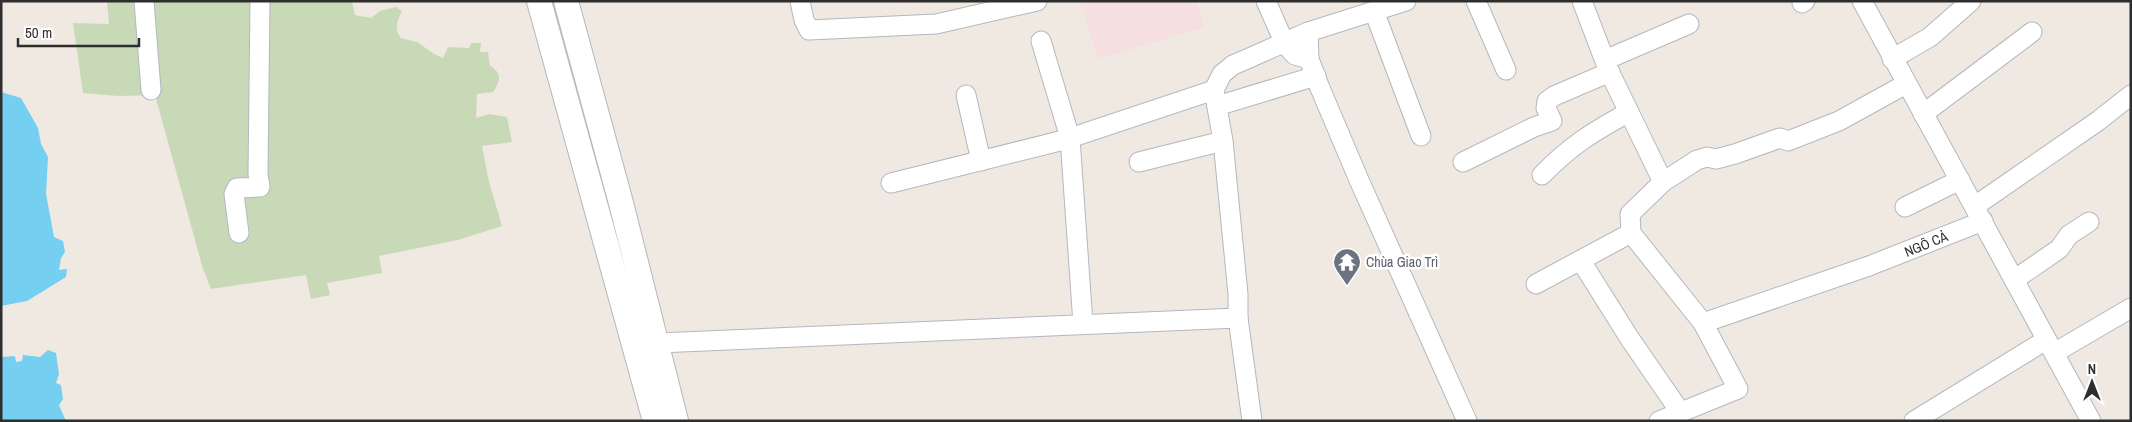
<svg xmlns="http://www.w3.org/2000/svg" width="2132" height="422" font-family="'Archivo Narrow',sans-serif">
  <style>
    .medical { fill: #f5dfe0 }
    .cemetery { fill: #c8d9b8 }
    .water { fill: #75cff0 }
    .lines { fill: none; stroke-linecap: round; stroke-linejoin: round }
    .minor-casing { stroke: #b4b7c1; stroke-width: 21 }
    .tertiary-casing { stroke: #b4b7c1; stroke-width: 26 }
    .minor { stroke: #fff; stroke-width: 19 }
    .tertiary { stroke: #fff; stroke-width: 24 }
    .labels { text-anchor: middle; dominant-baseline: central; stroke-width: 5; stroke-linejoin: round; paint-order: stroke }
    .street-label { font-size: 14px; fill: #2e2e2e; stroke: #fff }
    .worship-label { font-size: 14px; fill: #5b616d; stroke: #fff; text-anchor: start }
  </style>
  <rect width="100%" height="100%" fill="#efe9e1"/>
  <!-- medical -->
  <path class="medical" d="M1080,1h117l8,26 -107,32z"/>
  <!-- cemetery -->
  <path class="cemetery" d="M107,1h245l3,14 16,3 9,-7 16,-4 6,4c-5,10 -8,18 -1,27l16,4 17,12 9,4 5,-11 21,1 2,-5h10l-1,9h8l2,14c13,7 10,16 3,26l-16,2 -1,24 13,-4 18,3 5,25 -30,4 7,36 13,44 -44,14 -79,16 3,17 -55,10 3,12 -19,4 -5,-24 -95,14 -8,-20 -48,-174 -37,1 -35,-3 -10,-70 36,1z"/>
  <!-- water -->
  <g class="water">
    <path d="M1,92l20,6 17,30 3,16 7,13 -2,37 8,43 9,4 2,11 -4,6 -2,12 8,-1 -1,8 -39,24 -26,5z"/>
    <path d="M48,350l8,3 3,21 -3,9 5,2 2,14 -4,6 7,16h-65v-64l14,-1 1,6 6,-1 1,-6 17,2z"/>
  </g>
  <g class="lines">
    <!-- minor casing -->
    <g class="minor-casing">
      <g id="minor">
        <path d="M144,1l7,89"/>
        <path d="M800,1l4,19 5,10 127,-6 101,-23"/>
        <path d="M1266,1l19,43 10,11 14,4"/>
        <path d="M1476,1l30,69"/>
        <path d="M1582,1l26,68 55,113"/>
        <path d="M1862,1l229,420"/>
        <path d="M1802,3l3,-2"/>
        <path d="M1374,11l47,125"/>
        <path d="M1308,32l1,27 11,29 39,92 108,241"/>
        <path d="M1041,41l29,97 13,186"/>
        <path d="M1892,59l38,-22 41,-36"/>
        <path d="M1605,60l84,-36"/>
        <path d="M966,95l15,66"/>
        <path d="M1217,106l99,-30"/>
        <path d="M1923,114l109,-82"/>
        <path d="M1139,162l84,-21"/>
        <path d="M1463,162l71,-35 18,-6 -6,-13 1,-7 7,-5 56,-24"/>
        <path d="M1542,175c29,-30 51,-43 87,-63"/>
        <path d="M891,183l173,-43 150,-50"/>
        <path d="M1975,206l123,-85 33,-26"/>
        <path d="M1905,207l55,-27"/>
        <path d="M239,233l-5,-39 3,-6 23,-1 -2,-13 2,-173"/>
        <path d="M1581,261l49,78 51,74"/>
        <path d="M2014,280l45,-31 10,-14 20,-13"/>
        <path d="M1536,284l95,-51"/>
        <path d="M1703,323l166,-57 114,-45"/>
        <path d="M658,343l580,-25"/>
        <path d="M2054,353l77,-45"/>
        <path d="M1252,421l-14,-103v-24l-15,-153 -9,-51 8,-16 11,-9 14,-6 61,-27 98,-31"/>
        <path d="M1659,421l79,-32 -35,-66 -72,-90 -1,-19 33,-32 34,-22 10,-3 9,2 19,-5 45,-16 8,3 51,-20 67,-37"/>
        <path d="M1914,421l132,-81"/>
      </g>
    </g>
    <!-- tertiary casing -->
    <g class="tertiary-casing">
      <g id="tertiary">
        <path d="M539,1l116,420"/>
        <path d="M566,1l55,202 55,218"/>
      </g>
    </g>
    <!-- minor -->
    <use href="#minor" class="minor"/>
    <!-- tertiary -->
    <use href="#tertiary" class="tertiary"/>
  </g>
  <!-- icons -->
  <defs>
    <g id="temple-pin" transform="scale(1.4375)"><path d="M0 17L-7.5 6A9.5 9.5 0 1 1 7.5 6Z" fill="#6b7280" stroke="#fff"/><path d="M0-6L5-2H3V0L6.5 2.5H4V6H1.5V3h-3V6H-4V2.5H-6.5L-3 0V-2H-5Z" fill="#fff"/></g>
  </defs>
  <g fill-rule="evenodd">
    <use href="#temple-pin" x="1347" y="262"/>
  </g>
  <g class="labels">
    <!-- street labels -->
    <g class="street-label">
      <text transform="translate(1926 244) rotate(-22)">NGÕ CẢ</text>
    </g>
    <!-- worship labels -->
    <g class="worship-label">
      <text x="1366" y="262">Chùa Giao Trì</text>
    </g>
  </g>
  <!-- border -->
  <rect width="2132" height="422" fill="none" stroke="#2e2e2e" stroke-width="5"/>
  <!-- north arrow -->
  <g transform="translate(2092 382)" stroke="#ffffff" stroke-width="4" paint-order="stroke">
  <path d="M0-4L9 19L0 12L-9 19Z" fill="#2e2e2e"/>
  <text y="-8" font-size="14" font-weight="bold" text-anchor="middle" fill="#2e2e2e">N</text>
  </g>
  <!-- scale -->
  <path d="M18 38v8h121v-8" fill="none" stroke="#2e2e2e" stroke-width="2.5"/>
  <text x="25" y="38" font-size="15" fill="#2e2e2e" stroke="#ffffff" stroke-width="4" paint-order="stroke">50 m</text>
</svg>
